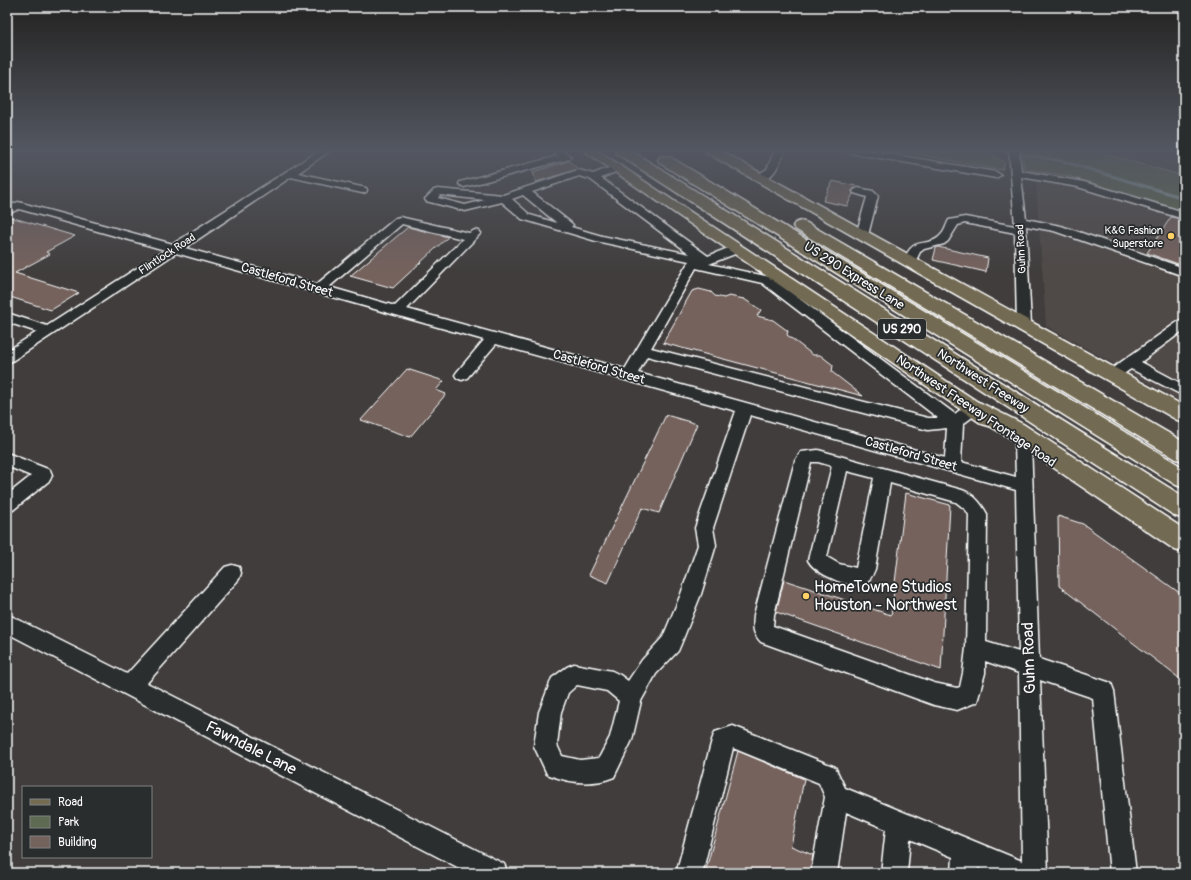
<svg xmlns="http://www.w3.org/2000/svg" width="1191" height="880" font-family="Pangolin,sans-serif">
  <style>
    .built { fill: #504846 }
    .green { fill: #5e6a51; stroke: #aeb4a8 }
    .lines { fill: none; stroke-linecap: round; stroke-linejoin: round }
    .stream { stroke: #91a3a6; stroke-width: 3 }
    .building { fill: #74625d; stroke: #fff }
    .minor-casing { stroke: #fff; stroke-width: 3 }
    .major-casing { stroke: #fff; stroke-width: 3 }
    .highway-casing { stroke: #fff; stroke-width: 3 }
    .minor { fill: #2a2d2e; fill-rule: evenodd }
    .major { fill: #736b52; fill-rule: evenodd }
    .highway { fill: #736b52; fill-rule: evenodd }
    .poi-dot { fill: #ffd166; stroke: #2a2d2e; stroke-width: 1.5 }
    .labels { text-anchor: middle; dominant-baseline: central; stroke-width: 3.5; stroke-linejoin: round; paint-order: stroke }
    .far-poi-label { font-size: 11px; fill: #fff; stroke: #2a2d2e; text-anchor: end }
    .far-street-label { font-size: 11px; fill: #fff; stroke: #2a2d2e }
    .shield { fill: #2a2d2e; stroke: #bfc0c0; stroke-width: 1 }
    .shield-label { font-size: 12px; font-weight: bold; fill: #fff }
    .street-label { font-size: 13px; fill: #fff; stroke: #2a2d2e }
    .near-poi-label { font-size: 16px; fill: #fff; stroke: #2a2d2e; text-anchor: start }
    .near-street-label { font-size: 16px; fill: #fff; stroke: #2a2d2e }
  </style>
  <rect width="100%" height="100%" fill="#403d3c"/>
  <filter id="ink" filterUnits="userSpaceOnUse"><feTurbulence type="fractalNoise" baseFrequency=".025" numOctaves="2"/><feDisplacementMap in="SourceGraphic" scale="8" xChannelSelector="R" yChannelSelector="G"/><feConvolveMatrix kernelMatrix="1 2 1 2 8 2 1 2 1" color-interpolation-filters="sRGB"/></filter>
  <g filter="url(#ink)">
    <!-- built -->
    <g class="built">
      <path d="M1090,150h94v26z"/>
      <path d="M1035,171l33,5 116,36v191l-138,-77z"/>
    </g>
    <!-- green -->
    <g class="green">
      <path d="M893,150h77l20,3 15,10 -3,7z"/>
      <path d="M1022,150h68l94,26v36l-116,-36 -44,-7z"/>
    </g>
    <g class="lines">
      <!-- stream -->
      <path class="stream" d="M997,150l65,11 122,37"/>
    </g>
    <!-- building -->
    <g class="building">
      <path d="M569,161l9,8 -42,13 -3,-10z"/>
      <path d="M832,181l24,5 -4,5 1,3 -6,12 -24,-5z"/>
      <path d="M7,216l68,20 -29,16 4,2 -35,19 64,20 -28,17 -44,-14z"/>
      <path d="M1171,217l13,3v46l-37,-13z"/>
      <path d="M408,227l40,10 -55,51 -43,-12z"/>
      <path d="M938,247l50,11 -2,14 -53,-12 3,-12z"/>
      <path d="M699,289l12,3 4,4 9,2 5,-2 15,3 17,11 -4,6 16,4 15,11 -1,4 26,20h7l13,10 -1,7 31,24 -200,-53 29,-52z"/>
      <path d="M407,369l37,12 -8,9 10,4 -36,43 -49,-17z"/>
      <path d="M666,415l31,9 -38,89 -17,-5 -34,75 -19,-8z"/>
      <path d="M906,493l44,12 -9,165 -165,-58 8,-32 107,35z"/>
      <path d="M1058,516l25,8 101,72v86l-125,-96z"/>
      <path d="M738,751l66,28 -13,67 22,9 -3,18h-105z"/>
    </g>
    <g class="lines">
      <!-- minor casing -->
      <g class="minor-casing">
        <g id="minor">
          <path d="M320,150h11l-33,23 68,15 1,2 -1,2 -4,1 -71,-16 -106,71 132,36 79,-66 4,-1 69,16 6,-3 4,1 2,2 -2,2 -72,74 218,60 64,-108 -93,-20 -74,-22 -20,-17 -37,9 -39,-10 -1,-2 9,-9 4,-1 65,6 72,-24 4,-1 14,4 23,-9 4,1 1,2 -1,2 -19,8 107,78 28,-11 4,1 2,3 -2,3 -31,12 61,13 185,137c8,-6 14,-13 24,-10l3,4 -3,4 -16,12 -2,38 55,15 -1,-34 2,-4 6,-2 6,2 2,4 8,216 72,24 3,8 22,182h-26l-17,-175 -53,-18 8,193h-57l-13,-5v5h-26l1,-16 -43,-18 -3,34h-26l5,-44 -40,-17 -9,61h-26l14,-76 -6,-14 -86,-35 -30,122 1,3h-26l-1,-3 35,-130 3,-8 18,-6 102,41 10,21 177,73 -3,-188 -34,-12v12l-8,29 -20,8 -23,-5 -173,-63c-9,-9 -8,-15 -7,-27l41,-154 6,-9 17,-2 144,40c12,4 19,13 25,24l-1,128 33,10 -3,-162 -266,-75 -37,113 3,17 -15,49 -20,50 -3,7 -22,23 -15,27 -9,39 -18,37c-22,9 -45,6 -67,-3l-13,-28 5,-34 13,-34 15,-11 7,-3 38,7 8,4 8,6 14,-21 21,-23 18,-43 17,-49 -3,-17 41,-117 -240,-67 -29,34 -5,2 -5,-2 -2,-3 2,-3 27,-32 -308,-87 -164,108 -5,2v-12l30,-19 -30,-10v-9l40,13 118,-76 -146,-41 -12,5v-7l11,-5 155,42zM579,176l11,3 100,75 -88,-18 -31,-9 2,-2 -2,-2 -39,-31zM440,195l45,5 -20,5 -27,-7zM523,195l34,28 -27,-8 -18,-16zM402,224l61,15 -68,67 -66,-19zM696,268l66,15 176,135h-10l-277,-70zM647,356l281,74 19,-2 -2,30 -307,-85zM811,462h7l14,4 -24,94c6,13 43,30 57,24 5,-3 8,-10 10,-15l15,-86 66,19 10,8 3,5 -3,133 -3,25 -3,14 -3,1 -23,-5 -161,-57 1,-11zM847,471l27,7 -18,90 -17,-4 -12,-7zM577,685l30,6 12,10 -9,36 -11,21 -19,2 -18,-4 -5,-11 4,-33 7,-19z"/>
          <path d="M551,150h11l9,7 -2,2 -105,28 -5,-3 1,-2 98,-26z"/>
          <path d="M775,150h10c-5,12 -12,34 -30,29l-1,-2 13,-8z"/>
          <path d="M846,150h20l130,22 5,3 -5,3 -145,-25z"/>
          <path d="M1009,150h10l2,21 63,11 100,30v7l-106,-32 -57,-10 5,42 35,7 123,42v8l-130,-45 -28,-5 5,99 -2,3 -5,1 -5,-1 -2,-3 -2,-92 -50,-10 -7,2 -10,16 -4,3 -20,5 -4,3 -6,12h-8l-2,-3c9,-27 23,-12 36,-25 5,-4 6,-11 9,-16l16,-3 50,9z"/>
          <path d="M858,188l15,3 5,5 -10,39 -2,2h-8l-2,-2 11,-38 -13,-4 -1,-2z"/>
          <path d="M1184,320v10l-43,32 43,23v11l-53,-27c-8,5 -14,12 -24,9l-2,-3 2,-3 72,-51z"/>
          <path d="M7,453l43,17 2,5 -2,5 -37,30 -6,2v-17l24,-19 -24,-10z"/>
          <path d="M232,565l7,2 2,6 -2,6 -92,104 357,181 4,9h-39l-462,-240v-19l120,60 98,-107z"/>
        </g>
      </g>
      <!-- major casing -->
      <g class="major-casing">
        <g id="major">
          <path d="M583,150h14l399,264 3,5 -3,5 -7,2 -7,-2z"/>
          <path d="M705,150h14l465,256v16l-7,-2 -470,-267z"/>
        </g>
      </g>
      <!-- highway casing -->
      <g class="highway-casing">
        <g id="highway">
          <path d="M615,150h15l554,347v22l-9,-3 -559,-363z"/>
          <path d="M665,156l5,1 514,311v20l-8,-3 -516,-322 -2,-3 2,-3z"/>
          <path d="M801,221l6,2 377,219v19l-8,-2 -381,-230 -2,-3 2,-3z"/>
          <path d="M974,401l7,2 42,21 161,105v24l-9,-3 -168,-114 -40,-23 -4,-5 4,-5z"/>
        </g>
      </g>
      <!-- minor -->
      <use href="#minor" class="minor"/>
      <!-- major -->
      <use href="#major" class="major"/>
      <!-- highway -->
      <use href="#highway" class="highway"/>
    </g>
  </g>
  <!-- sky -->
  <linearGradient id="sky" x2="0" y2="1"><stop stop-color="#232221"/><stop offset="0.55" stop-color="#535761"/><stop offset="1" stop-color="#535761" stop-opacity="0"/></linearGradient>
  <rect width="1191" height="273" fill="url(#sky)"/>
  <!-- markers -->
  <g class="poi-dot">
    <circle cx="1171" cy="236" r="4"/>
    <circle cx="806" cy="596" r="4"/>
  </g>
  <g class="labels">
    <!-- far-poi labels -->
    <g class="far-poi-label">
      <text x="1163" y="230">K&amp;G Fashion<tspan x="1163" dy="13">Superstore</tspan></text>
    </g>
    <!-- far-street labels -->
    <g class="far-street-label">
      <text transform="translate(1021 249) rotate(-93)">Guhn Road</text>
      <text transform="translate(167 254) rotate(-33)">Flintlock Road</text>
    </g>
    <!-- shield labels -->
    <rect class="shield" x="878" y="319" width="48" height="20" rx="3"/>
    <g class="shield-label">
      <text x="902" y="329">US 290</text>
    </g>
    <!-- street labels -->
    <g class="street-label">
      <text transform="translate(854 276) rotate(32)">US 290 Express Lane</text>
      <text transform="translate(287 280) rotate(16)">Castleford Street</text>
      <text transform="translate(599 367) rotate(16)">Castleford Street</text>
      <text transform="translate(983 381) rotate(33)">Northwest Freeway</text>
      <text transform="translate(976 411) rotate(34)">Northwest Freeway Frontage Road</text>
      <text transform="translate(911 454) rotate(16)">Castleford Street</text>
    </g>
    <!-- near-poi labels -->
    <g class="near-poi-label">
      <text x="814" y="587">HomeTowne Studios<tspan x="814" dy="18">Houston - Northwest</tspan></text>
    </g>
    <!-- near-street labels -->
    <g class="near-street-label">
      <text transform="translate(1029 658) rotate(-92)">Guhn Road</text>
      <text transform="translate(251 748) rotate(27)">Fawndale Lane</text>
    </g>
  </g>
  <!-- margin -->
  <rect width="1191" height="880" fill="none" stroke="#2a2d2e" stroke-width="24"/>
  <rect x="12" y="12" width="1167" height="856" fill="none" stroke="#fff" stroke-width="1.5" filter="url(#ink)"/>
  <!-- legend -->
  <rect x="22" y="786" width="130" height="72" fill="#2a2d2e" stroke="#7f8182"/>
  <rect x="30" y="799" width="20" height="6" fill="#736b52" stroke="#7f8182"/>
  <text x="58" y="806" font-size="12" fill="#ffffff">Road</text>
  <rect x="30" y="816" width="20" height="12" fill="#5e6a51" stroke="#7f8182"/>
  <text x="58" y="826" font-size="12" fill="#ffffff">Park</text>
  <rect x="30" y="836" width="20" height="12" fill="#74625d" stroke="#7f8182"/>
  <text x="58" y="846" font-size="12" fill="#ffffff">Building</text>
</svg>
